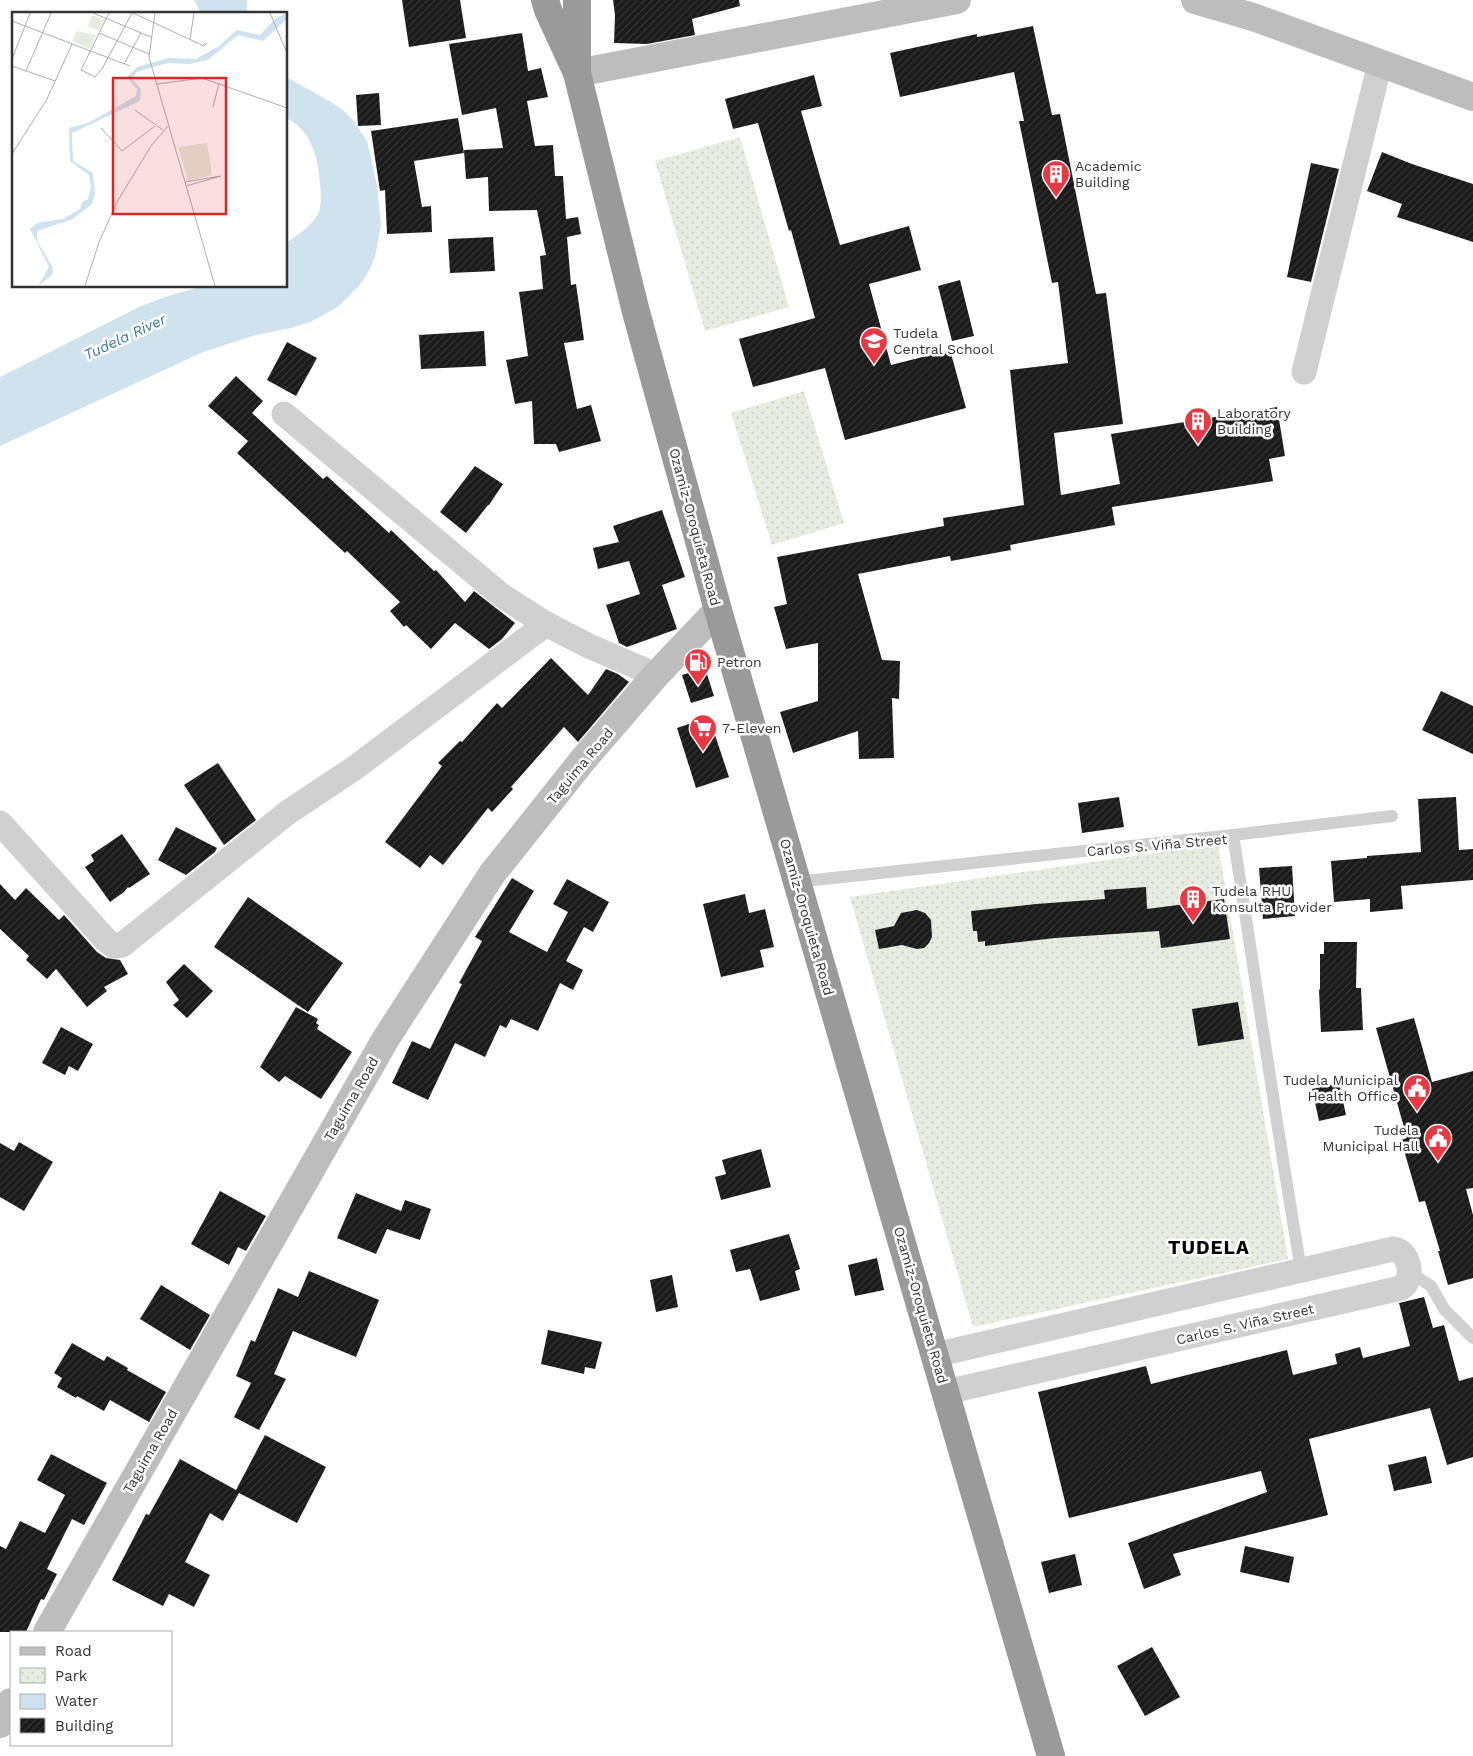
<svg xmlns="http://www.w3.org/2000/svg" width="1473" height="1756" font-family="'Work Sans',sans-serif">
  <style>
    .park { fill: url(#park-dots) }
    .water { fill: #cfe2ee }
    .building { fill: url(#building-hatch) }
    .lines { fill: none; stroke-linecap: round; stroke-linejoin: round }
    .lane { stroke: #d0d0d0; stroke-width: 12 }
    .street { stroke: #d0d0d0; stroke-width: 25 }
    .secondary { stroke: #bdbdbd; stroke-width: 28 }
    .highway { stroke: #9a9a9a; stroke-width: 28 }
    .labels { text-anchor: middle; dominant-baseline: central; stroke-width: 5; stroke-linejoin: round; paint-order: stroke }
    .poi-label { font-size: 14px; fill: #333; stroke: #fff; text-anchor: start }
    .street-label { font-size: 14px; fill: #333; stroke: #fff }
    .water-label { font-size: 15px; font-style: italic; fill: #3f7597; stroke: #fff }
    .district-label { font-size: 19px; font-weight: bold; letter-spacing: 1px; fill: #000; stroke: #fff }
    .inset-road { fill: none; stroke: #adadad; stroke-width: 1 }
    .view { fill: #d62828; fill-opacity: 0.15; stroke: #d62828; stroke-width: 2.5 }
    .inset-edge { fill: none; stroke: #333; stroke-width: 2.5 }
  </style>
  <defs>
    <pattern id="park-dots" width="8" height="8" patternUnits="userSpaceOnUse" patternTransform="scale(1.25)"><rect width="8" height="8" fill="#e6ecdf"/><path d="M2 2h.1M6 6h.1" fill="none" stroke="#c6cbc0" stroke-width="1.8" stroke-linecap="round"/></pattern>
    <pattern id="building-hatch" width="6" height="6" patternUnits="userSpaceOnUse" patternTransform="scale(1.25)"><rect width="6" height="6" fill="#1a1a1a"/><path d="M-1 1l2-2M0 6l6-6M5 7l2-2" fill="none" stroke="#333"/></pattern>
  </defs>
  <rect width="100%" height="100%" fill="#fff"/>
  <!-- park -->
  <g class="park">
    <path d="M740,137l49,170 -84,24 -50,-170z"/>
    <path d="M804,391l40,132 -72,22 -41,-132z"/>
    <path d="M1218,844l70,415 -315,68 -123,-430z"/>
  </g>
  <!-- water -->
  <g class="water">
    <path d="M194,0h53v14h-46z"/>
    <path d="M286,77l45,25 12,8 10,10 14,21 10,44 4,40 -6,32 -6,14 -10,15 -21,21 -28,15 -19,6 -35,7 -53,17 -203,94v-69l141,-71 27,-10 35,-10h83v-43c11,-8 25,-16 32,-29 4,-8 3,-21 2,-30 -2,-27 -8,-53 -34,-66z"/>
  </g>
  <!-- building -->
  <g class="building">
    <path d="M402,0h58l6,38 -57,9z"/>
    <path d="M613,0h126l1,6 -48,13 3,16 -48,9 -33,-1 1,-28z"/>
    <path d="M1033,26l19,89 8,-1 36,180 10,-1 17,131 -69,9 7,62 59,-11 -9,-50 166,-27 8,49 -16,3 4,22 -161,26 3,18 -105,20 1,5 -60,11 -1,-5 -92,18 24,86 18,1 -1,38 -7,-1 2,60 -35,1 -1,-28 -65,22 -13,-41 38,-11v-58l-32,6 -12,-42 13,-3 -10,-47 167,-31 -1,-8 81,-13 -14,-135 58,-7 -10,-81 -6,1 -33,-162h5l-10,-49 -114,25 -10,-44 87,-19v3z"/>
    <path d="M522,33l6,38 13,-3 7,29 -21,4 8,45 18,-1 2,31h8l3,43 12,-2 3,17 -14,3 4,48 5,-1 8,56 -20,3 13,66 14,-4 10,36 -42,11 -3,-8h-22l-2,-43 -17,3 -9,-44 22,-4 -9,-64 24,-3 -3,-33 6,-1 -9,-45 -48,1 -1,-34 -22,2 -2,-29 39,-2 -7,-40 -34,7 -13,-71z"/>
    <path d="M814,75l8,31 -21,5 39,134 69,-19 12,44 -52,14 22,81 59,-15 16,58 -121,32 -20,-72 -72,19 -14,-48 76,-21 -24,-88 -2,1 -31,-108 -25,6 -8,-30z"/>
    <path d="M379,93l2,32 -23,1 -2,-31z"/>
    <path d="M458,118l6,35 -50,8 8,46 9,-1 1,26 -45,2 -2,-44 -5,1 -9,-60z"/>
    <path d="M1382,152l30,12 61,20v58l-76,-25 5,-13 -35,-13z"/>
    <path d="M1311,163l28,6 -28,113 -24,-5z"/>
    <path d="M493,237l2,34 -45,2 -2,-34z"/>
    <path d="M960,280l14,56 -22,5 -14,-55z"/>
    <path d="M484,331l2,35 -65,3 -2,-34z"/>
    <path d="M287,342l30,16 -21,38 -29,-16z"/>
    <path d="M236,376l27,25 -11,12 71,66 4,-3 62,57 2,-3 43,41 2,-1 29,32 9,-11 41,32 -13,16 -13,10 -34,-26 -24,26 -25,-24 -2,2 -14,-16 10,-9 -53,-51 -2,2 -108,-100 11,-12 -40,-35z"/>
    <path d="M475,466l28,18 -14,21h-1l-22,28 -26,-21z"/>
    <path d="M662,510l23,67 -23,8 15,44 -50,18 -8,-4 -13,-38 34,-11 -11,-33 -31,8 -5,-21 26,-6 -6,-16z"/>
    <path d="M551,658l37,37 18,-26 12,5 11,8 -51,60 -14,-15 -53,60 2,2 -21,23 -4,-4 -45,57 -13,-10 -10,13 -35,-26 57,-76 -4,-3 22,-22 2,1 35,-39 5,5z"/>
    <path d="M705,668l9,28 -23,7 -9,-28z"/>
    <path d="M1441,691l32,15v48l-51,-24z"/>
    <path d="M709,717l20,60 -33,11 -19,-60z"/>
    <path d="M218,763l38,57 -32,25 -40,-60z"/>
    <path d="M1119,797l5,30 -42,6 -4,-30z"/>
    <path d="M1456,797l3,53 14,-1v31l-72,6 2,23 -33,3v-13l-36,3 -3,-41 36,-3v-2l54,-4 -3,-53z"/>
    <path d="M176,827l41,21 -2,4 -29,23 -28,-15z"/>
    <path d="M122,834l28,40 -21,14 -1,-1 -4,5 -14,10 -25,-35 9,-6 -3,-6z"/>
    <path d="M1292,866l3,50 -32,3 -4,-51z"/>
    <path d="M512,878l22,13 -25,41 38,20 21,-40 -15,-8 14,-25 42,23 -16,30 -9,-5 -18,34 17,9 -10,20 -13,-7 -22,48 -27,-12 -5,9 -6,-3 -15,32 -30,-14 -27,57 -36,-17 20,-42 18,8 32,-65 -3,-1 23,-42 -7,-4z"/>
    <path d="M0,884l15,16 11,-12 33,32 5,-5 33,37 9,6 14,2 8,14 -24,13 3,4 -20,16 -31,-38 -9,10 -21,-19 3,-4 -29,-27z"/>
    <path d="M1146,887l1,22 77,-10 6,40 -69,9 -2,-17 -104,7 -70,8v-5l-7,1 -1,-11h-4l-2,-20 65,-7 69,-5 -1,-9z"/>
    <path d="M745,894l4,19 16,-4 9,38 -14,3 4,17 -43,10 -18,-73z"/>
    <path d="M248,897l95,66 -35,49 -94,-65z"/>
    <path d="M917,910l8,3 6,7 1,17 -3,6 -5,5 -7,1 -15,-4 -23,4 -4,-19 19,-4 7,-13z"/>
    <path d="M1324,942h33l-1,46h5l2,42 -42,2 -2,-42 1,-1v-35h4z"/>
    <path d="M184,964l29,27 -26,27 -14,-13 6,-5 -13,-18z"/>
    <path d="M1238,1002l6,37 -46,7 -6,-37z"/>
    <path d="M296,1007l22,12 -2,4 3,2 -2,4 35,23 -31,47 -36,-23 -6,6 -19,-15z"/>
    <path d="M1414,1018l18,64 41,-11v117l-7,1 7,26v63l-25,7 -10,-34h2l-15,-50 -6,1 -18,-62 6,-2 -31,-110z"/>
    <path d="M61,1027l32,17 -15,27 -9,-5 -4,9 -23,-12z"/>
    <path d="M1339,1083l7,32 -27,6 -7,-32z"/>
    <path d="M19,1142l34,20 -29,49 -24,-14v-54l14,8z"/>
    <path d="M761,1149l10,38 -50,13 -6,-23 11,-3 -4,-14z"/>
    <path d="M220,1191l46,25 -20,35 -8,-4 -9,18 -38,-21z"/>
    <path d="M356,1193l45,18 4,-11 26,9 -11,31 -33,-11 -11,25 -39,-16z"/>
    <path d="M789,1234l11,35 -5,2 5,19 -40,11 -10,-32 -14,3 -6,-22z"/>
    <path d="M877,1258l7,32 -29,6 -7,-31z"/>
    <path d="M309,1271l70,29 -23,57 -63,-26 -19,43 12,5 -27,51 -25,-13 17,-34 -15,-7 15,-36 4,2 23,-54 20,9z"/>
    <path d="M672,1275l6,32 -22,5 -6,-32z"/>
    <path d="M161,1285l49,30 -20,35 -50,-31z"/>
    <path d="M1424,1297l9,31 11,-3 15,56 14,-4v80l-26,8 -17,-57 -121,31 19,76 -155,39 8,21 -37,14 -16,-46 139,-51 -6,-21 -192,47 -31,-126 108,-26 5,18 136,-34 6,25 44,-11 -2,-10 25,-7 3,11 47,-12 -11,-43z"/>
    <path d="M548,1330l54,12 -7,27 -10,-2 -1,7 -43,-10z"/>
    <path d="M72,1343l32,18 3,-5 21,12 -1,2 39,22 -17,30 -39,-22 -6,11 -27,-15 -1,2 -19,-11 5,-9 -8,-5z"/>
    <path d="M265,1435l61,32 -29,56 -58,-30 -16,28 -13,-8 -25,49 25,13 -16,32 -25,-13 -6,12 -51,-26 34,-66 3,1 31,-56 56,31z"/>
    <path d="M51,1454l56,29 -23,42 -12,-6 -25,50 10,5 -13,26 -3,-1 -15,33h-26v-86l6,3 14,-28 25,12 20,-38 -28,-15z"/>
    <path d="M1426,1456l6,27 -38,8 -6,-26z"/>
    <path d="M1245,1546l49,11 -5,26 -49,-11z"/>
    <path d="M1075,1554l7,31 -33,8 -8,-31z"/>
    <path d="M1152,1647l28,50 -35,19 -28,-50z"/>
  </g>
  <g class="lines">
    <!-- lane -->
    <g class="lane">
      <path d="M1233,835c23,145 43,290 68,434"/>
      <path d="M796,882l437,-47 159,-19"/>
      <path d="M1409,1272l22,14 13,23 29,29"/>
    </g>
    <!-- street -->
    <g class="street">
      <path d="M1304,372l76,-309"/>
      <path d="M284,414l217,181 45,29 45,23 65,28"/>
      <path d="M0,823l106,117 8,6 8,-1 165,-132 69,-46 190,-143"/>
      <path d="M935,1355l458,-106c17,2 22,30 8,39l-455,104"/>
    </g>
    <!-- secondary -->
    <g class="secondary">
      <path d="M1195,0l58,17 220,80"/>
      <path d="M577,73l380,-73"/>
      <path d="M47,1632l338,-592 107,-166 90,-113 74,-86 62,-65"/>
      <path d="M0,1724l11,-22"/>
    </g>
    <!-- highway -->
    <g class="highway">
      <path d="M545,0l3,10 29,63 59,239 82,298 333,1146"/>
      <path d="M577,0v67"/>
    </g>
  </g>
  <!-- icons -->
  <defs>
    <g id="building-pin" transform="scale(1.4375)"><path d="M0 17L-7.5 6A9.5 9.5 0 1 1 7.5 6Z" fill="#e63946" stroke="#fff"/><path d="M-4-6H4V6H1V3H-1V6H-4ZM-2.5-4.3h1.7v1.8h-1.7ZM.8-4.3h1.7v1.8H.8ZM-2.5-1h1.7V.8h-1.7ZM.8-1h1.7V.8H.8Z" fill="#fff"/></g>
    <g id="school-pin" transform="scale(1.4375)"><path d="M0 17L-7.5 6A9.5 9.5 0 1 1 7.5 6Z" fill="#e63946" stroke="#fff"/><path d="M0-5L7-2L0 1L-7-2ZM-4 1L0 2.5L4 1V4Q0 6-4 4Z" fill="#fff"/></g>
    <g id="fuel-pin" transform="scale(1.4375)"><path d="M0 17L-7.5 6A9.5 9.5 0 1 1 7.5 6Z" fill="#e63946" stroke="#fff"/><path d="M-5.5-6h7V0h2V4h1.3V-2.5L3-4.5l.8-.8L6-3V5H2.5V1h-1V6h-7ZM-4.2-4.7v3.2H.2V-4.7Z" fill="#fff"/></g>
    <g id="supermarket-pin" transform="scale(1.4375)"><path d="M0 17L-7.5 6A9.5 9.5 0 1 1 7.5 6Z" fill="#e63946" stroke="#fff"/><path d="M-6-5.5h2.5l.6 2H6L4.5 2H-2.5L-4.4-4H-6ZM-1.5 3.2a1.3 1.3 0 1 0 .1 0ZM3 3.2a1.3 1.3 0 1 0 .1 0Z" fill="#fff"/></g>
    <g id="civic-pin" transform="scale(1.4375)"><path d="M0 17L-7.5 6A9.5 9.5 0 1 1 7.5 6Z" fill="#e63946" stroke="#fff"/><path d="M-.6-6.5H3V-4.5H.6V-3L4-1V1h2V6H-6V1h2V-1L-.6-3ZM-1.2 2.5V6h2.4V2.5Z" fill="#fff"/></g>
  </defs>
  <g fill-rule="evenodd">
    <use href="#building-pin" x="1056" y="174"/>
    <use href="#school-pin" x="874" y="341"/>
    <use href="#building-pin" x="1198" y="421"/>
    <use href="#fuel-pin" x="698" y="662"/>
    <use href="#supermarket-pin" x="703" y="728"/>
    <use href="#building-pin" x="1193" y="899"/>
    <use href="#civic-pin" x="1417" y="1088"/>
    <use href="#civic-pin" x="1438" y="1138"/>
  </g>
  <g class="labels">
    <!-- poi labels -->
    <g class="poi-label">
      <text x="1075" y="166">Academic<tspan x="1075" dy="16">Building</tspan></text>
      <text x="893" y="333">Tudela<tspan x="893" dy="16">Central School</tspan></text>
      <text x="1217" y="413">Laboratory<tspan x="1217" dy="16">Building</tspan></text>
      <text x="717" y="662">Petron</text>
      <text x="722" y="728">7-Eleven</text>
      <text x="1212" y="891">Tudela RHU<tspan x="1212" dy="16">Konsulta Provider</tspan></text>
      <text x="1398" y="1080" text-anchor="end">Tudela Municipal<tspan x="1398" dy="16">Health Office</tspan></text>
      <text x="1419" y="1130" text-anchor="end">Tudela<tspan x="1419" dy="16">Municipal Hall</tspan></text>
    </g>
    <!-- street labels -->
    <g class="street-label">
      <text transform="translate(695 527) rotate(75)">Ozamiz-Oroquieta Road</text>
      <text transform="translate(580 766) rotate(-50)">Taguima Road</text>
      <text transform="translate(1157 845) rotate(-5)">Carlos S. Viña Street</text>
      <text transform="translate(807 917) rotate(74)">Ozamiz-Oroquieta Road</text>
      <text transform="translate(351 1099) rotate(-60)">Taguima Road</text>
      <text transform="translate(921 1305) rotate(74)">Ozamiz-Oroquieta Road</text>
      <text transform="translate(1245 1324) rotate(-13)">Carlos S. Viña Street</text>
      <text transform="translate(150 1451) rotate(-60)">Taguima Road</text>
    </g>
    <!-- water labels -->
    <g class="water-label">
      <text transform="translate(125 337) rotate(-25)">Tudela River</text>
    </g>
    <!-- district labels -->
    <g class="district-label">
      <text x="1209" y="1247">TUDELA</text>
    </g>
  </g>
  <!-- overview -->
  <g transform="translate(12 12)">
    <rect width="275" height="275" fill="#fff"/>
    <path d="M80,3l12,5 -5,11 -11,-5zM65,19l19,4 -6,14 -18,-8z" fill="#e6ecdf"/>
    <path d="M195,131l5,32 -24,6 -10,-34z" fill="#e6ecdf"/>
    <path d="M275,1v6l-24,22 -25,-6 -30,25 -18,4 -22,-1 -31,9 -5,7 9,10 -1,12 -68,32 1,28 20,12 2,21 -3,10 -19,15 -36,12v10l16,27 -1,7 -14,11 11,-19 -19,-38 7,-6 26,-4 17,-10 2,-7 6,-3 3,-12 -2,-12 -19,-14 -1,-33 19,-5 48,-27 1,-7 -10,-12 10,-10 32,-9 27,1 23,-13 18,-16 23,5 16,-17z" fill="#cfe2ee"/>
    <path class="inset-road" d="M81,1l58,24M97,1l-28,57 14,7 7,-8 30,-56M121,1l71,33 3,-3M143,1l-6,44 66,229M258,1l17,40M0,9l118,45M87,21l50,21M178,27l4,-26M0,47l18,-46M112,52l17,-31M0,54l43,15M14,59l25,-58M145,72l45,-6 85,30M201,95l6,-24M123,98l28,20M89,116l21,23 33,-25M0,142l35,-55 25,-55M173,170l36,-6 -35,10M73,274l14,-44 18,-40 34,-56 17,-20"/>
    <path class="view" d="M101,66h113v136h-113z"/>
    <rect width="275" height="275" class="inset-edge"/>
  </g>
  <!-- legend -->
  <rect x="10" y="1631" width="162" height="115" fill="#ffffff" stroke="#adadad"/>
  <rect x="20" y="1647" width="25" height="8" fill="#bdbdbd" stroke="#adadad"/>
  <text x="55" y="1656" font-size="15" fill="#333333">Road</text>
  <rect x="20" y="1668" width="25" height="15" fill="url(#park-dots)" stroke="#adadad"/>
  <text x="55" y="1681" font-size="15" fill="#333333">Park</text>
  <rect x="20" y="1694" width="25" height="15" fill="#cfe2ee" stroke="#adadad"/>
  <text x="55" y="1706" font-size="15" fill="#333333">Water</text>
  <rect x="20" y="1718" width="25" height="15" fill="url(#building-hatch)" stroke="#adadad"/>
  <text x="55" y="1731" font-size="15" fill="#333333">Building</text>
</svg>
